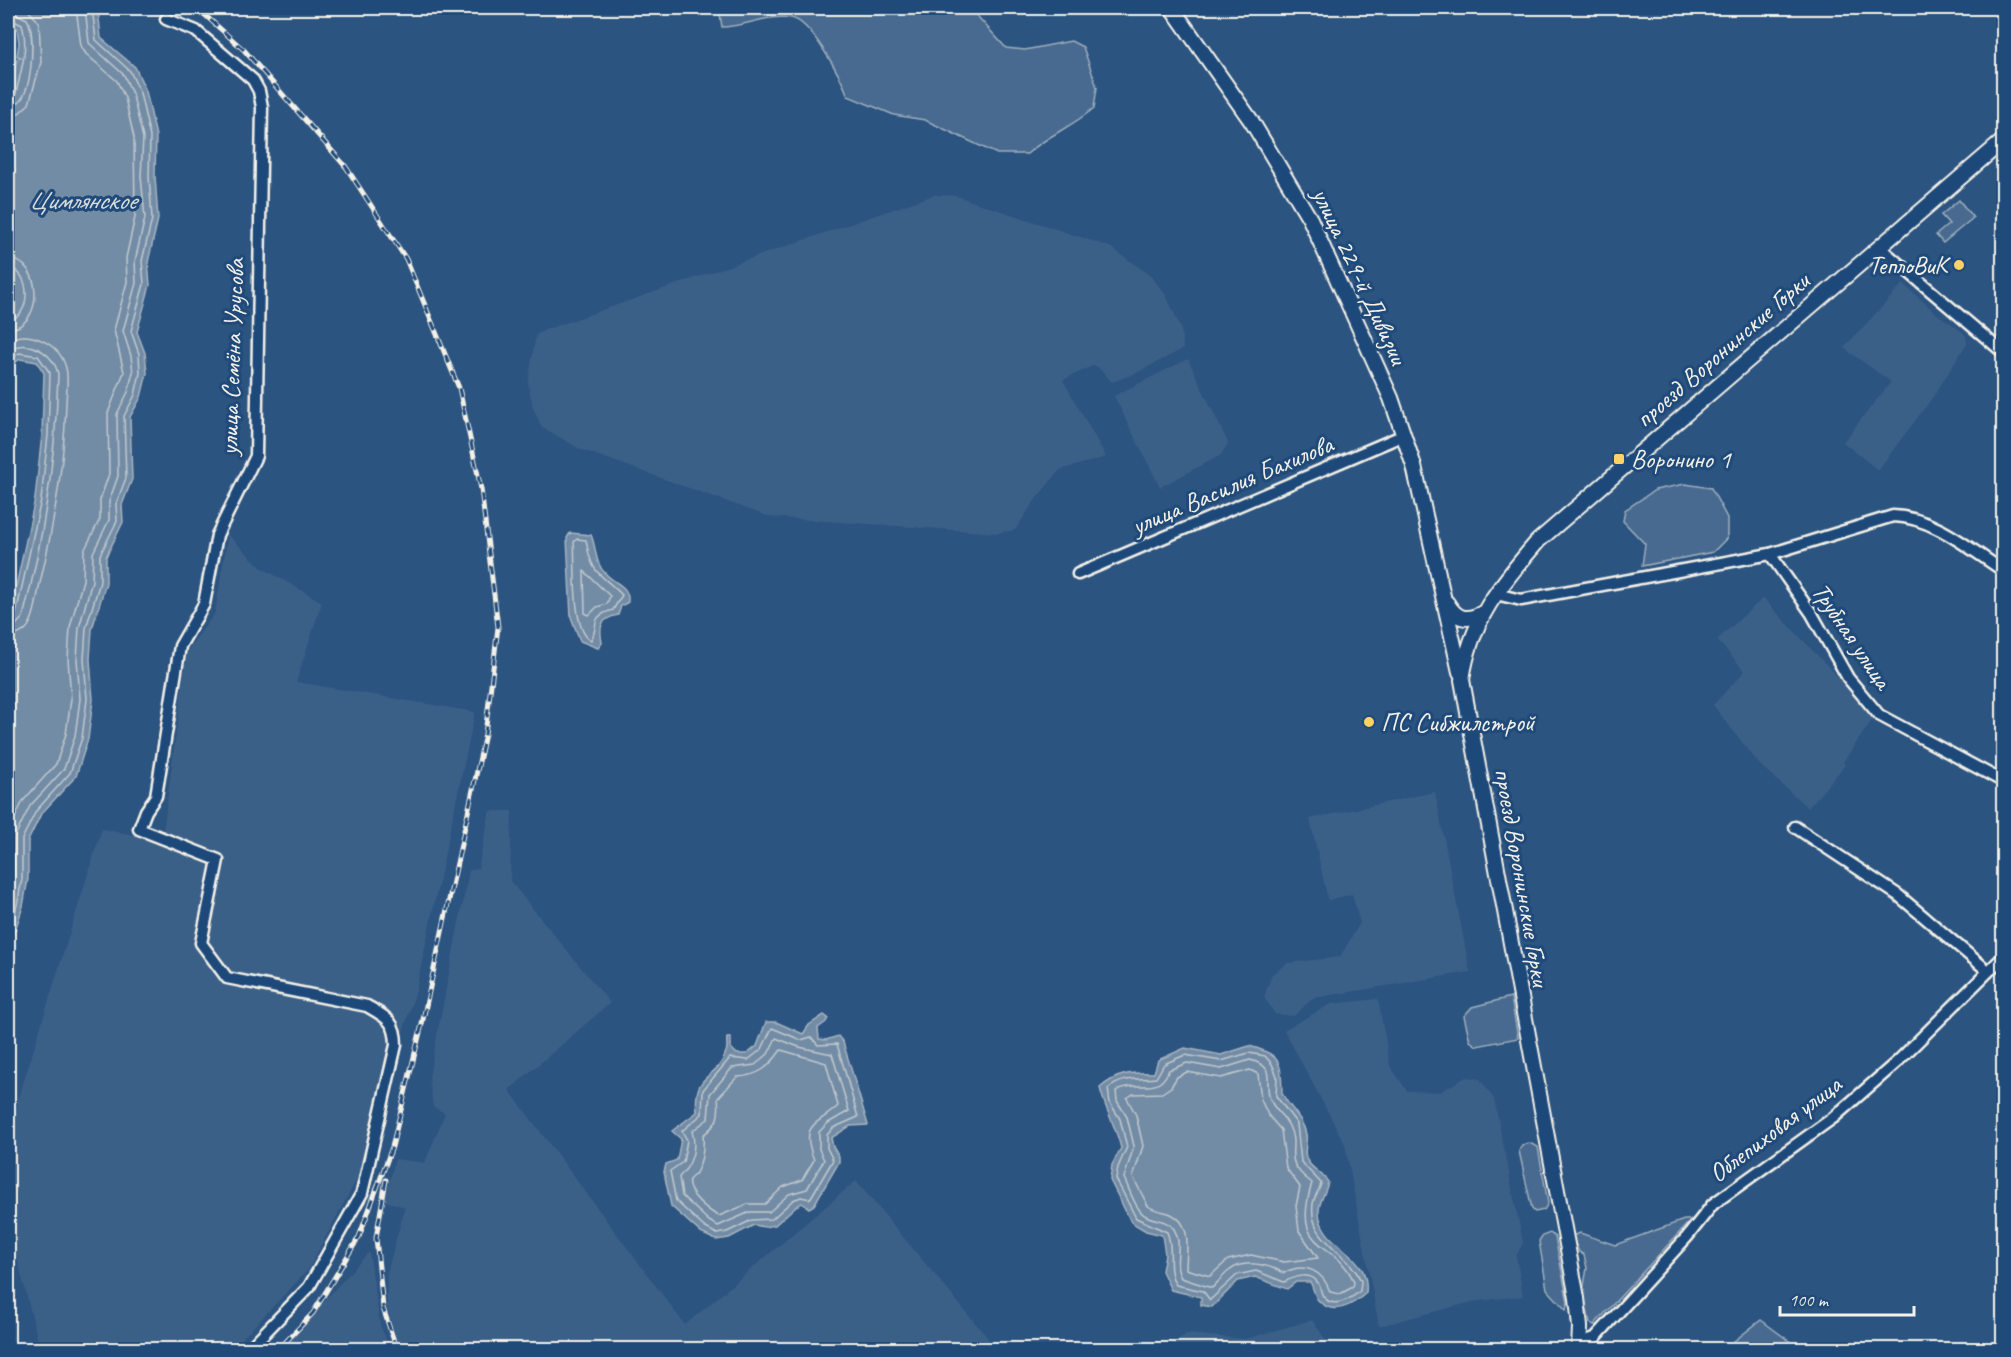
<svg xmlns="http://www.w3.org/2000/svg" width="2011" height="1357" font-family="Caveat,sans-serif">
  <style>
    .built { fill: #3b6088 }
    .green { fill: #496b90; stroke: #9eaebc; stroke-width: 1.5 }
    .water { fill: #738ca6; stroke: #a7b4c0; stroke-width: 1.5 }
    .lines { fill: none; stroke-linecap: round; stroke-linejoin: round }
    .shore { stroke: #c0c9ce; stroke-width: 1.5 }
    .street-casing { stroke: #f4f1e8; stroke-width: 15 }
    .secondary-casing { stroke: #f4f1e8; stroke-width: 18 }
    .street { stroke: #1f4a7a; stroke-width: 10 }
    .secondary { stroke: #1f4a7a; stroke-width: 14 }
    .rail-casing { stroke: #f4f1e8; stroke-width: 5 }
    .rail { stroke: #1f4a7a; stroke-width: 3; stroke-dasharray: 9; stroke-linecap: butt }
    .poi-dot { fill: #ffd166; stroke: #1f4a7a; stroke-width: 2 }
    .labels { text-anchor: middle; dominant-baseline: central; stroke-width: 6; stroke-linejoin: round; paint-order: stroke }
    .poi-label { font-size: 26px; fill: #f4f1e8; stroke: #1f4a7a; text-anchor: start }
    .street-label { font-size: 26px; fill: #f4f1e8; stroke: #1f4a7a }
    .water-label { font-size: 27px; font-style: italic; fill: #dadddb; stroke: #1f4a7a }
  </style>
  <rect width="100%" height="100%" fill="#2c5481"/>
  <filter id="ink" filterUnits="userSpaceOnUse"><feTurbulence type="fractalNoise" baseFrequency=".0167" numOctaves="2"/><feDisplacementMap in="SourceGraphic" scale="12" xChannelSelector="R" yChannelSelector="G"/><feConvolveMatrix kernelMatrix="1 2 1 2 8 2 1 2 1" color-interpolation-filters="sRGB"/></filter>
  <g filter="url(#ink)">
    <!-- built -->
    <g class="built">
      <path d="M934,195l22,1 154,51 40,28 16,20 15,34 2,20 -49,25 -22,8 -14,-15 -6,-1 -29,14 43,77 -46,13 -24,29 -21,31 -17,3 -228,-16 -190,-68 -38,-22 -9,-19 -5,-26 8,-47 9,-5z"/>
      <path d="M1903,284l34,30 23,16 6,6 1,7 -32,51 -57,76 -35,-28 48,-60 -47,-34z"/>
      <path d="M1188,359l40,84 -7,12 -61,32 -46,-91z"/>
      <path d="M228,535l34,33 60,34 -26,80 179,30 -59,278 -57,185 -51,95 -77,80 -191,-1 -26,-104 3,-51 -9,-15v-47l94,-303 60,11 25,-189 28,-38z"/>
      <path d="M1763,598l112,118 -32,46 2,3 -37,43 -48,-43 -47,-60 32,-34 -28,-31z"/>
      <path d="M1435,792l35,180 -157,26 -19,18 -19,-2 -11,-17 8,-23 16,-11 52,-6 20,-34 -8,-29 -24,6 -18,-81z"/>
      <path d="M490,811h22l-2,70 100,122 -101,87 176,235 171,-144 141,168h-717l89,-97 11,73 10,24 8,-4 -11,-38v-34l18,-66 -20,-6 10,-42 30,4 20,-50 -12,-6 -4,-30 40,-206 9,-3z"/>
      <path d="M1378,999l12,67 17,25 33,1 26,-15 14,2 14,20 29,144 -7,13 7,40 -47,5 -97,25 -34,-182 -61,-114 47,-26z"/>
      <path d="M1312,1320l20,29h-167l21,-15 60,5z"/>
    </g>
    <!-- green -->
    <g class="green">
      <path d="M719,8h251l36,40 19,2 46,-9 12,6 14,40 -3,21c-22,19 -46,27 -67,46h-30l-72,-34 -31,-5 -46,-19c-7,-19 -37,-75 -57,-78 -24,-4 -47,9 -69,9z"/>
      <path d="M1959,200l14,18 -30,25 -7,-8 13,-11 -8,-9z"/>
      <path d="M1685,484l26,4 16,30v20l-14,14 -71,14 3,-22 -22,-23 2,-11 30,-20z"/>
      <path d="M1511,997l7,41 -41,8 -7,-5 -6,-25 8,-9z"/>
      <path d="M1529,1143l9,4 10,56 -4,7 -9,2 -3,-3 -13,-58 3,-6z"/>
      <path d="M1684,1220h7l-97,105 -4,-2 -7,-32 4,-23 -3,-13 -5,-3 -7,-16 8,-3 35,12z"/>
      <path d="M1550,1233l5,4 13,65 -2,8 -19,-21 -8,-48 3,-5z"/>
      <path d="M1761,1320l39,29h-76z"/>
    </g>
    <!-- water -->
    <g class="water">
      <path d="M12,8h86l3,30 34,29 11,24 10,45 -1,40 3,43 -10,43 2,23 -13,47 8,21 2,20 -6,24 -11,20 2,62 -10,26 1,17 -17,35v26l-14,46 -2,30 3,41 -5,39 -12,37 -35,38 -13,27v38l-5,27 -15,46v-329l27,-124 7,-65 2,-61 -7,-11 -17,-3 -12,9v-52l4,-21 -4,-37v-121l2,-45 7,-33 5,-2 -5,-1 2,-13 -2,-15 -9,-5v-12z"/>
      <path d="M570,533l21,2c6,13 3,28 15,39 9,10 24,12 22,28l-7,4 -3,9c-18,4 -19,11 -16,28l-4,5 -18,-7 -9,-24 -4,-79z"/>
      <path d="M824,1015l4,3 -2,4 -8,6 1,11 7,1 12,-4 5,6 25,83 -18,1 -19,12 2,9 6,10v5l-25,43 -5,3 -7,-5 -6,3 -21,19 -11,2 -10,-2 -25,13 -13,2 -15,-7 -30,-27 -7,-34 2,-8 11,-4 4,-21 -9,-8 25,-19c-5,-41 21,-32 29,-60 2,-4 0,-10 1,-14h4v10l6,6h10l10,-8 9,-24h10l27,12 6,-9z"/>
      <path d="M1249,1046c33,8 32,17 33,47 7,15 20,23 24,41 2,9 -4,19 2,28 6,8 14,11 20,20 -2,12 -10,19 -9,31 3,36 52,38 47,80 -13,12 -33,24 -48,7 -4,-4 -4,-12 -8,-18h-14l-9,7 -32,-12 -17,4 -26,26 -11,-2v-8l-30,-7 -9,-19 3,-17 -3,-19 -16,-4 -15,-9 -21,-42 2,-15 9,-17c-5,-21 -16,-39 -21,-60 17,-15 31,-16 54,-15l4,-13 27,-12 36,7z"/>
    </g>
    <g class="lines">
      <!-- shore -->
      <g class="shore">
        <path d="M8,10l19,9c9,15 5,69 -7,82 -3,4 -7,5 -12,5"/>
        <path d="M8,18l14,7c7,23 -1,45 -6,68l-8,6"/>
        <path d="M8,115l11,-2 10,-9 12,-42 -2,-40 -13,-14"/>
        <path d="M8,259c36,1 36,69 0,70"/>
        <path d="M8,268c24,1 24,51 0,52"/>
        <path d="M8,340c22,-11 52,4 58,28 3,12 0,26 0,37 -2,61 -12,119 -26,178 -3,12 -4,29 -10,40 -4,9 -13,13 -22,13"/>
        <path d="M8,351c18,-14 46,1 50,23 -2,83 -14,163 -35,243l-7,8 -8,2"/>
        <path d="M8,361l11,-8 19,3 12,17 -2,62 -7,65 -25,114 -8,5"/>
        <path d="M577,539l9,1c6,37 14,32 36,55l-9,15c-25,7 -13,15 -22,30 -20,-9 -15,-77 -17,-98z"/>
        <path d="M584,571l26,25 -3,8 -10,3 -8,8 -4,-2z"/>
        <path d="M8,832l15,-31 33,-37 10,-30 5,-35 -3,-40 2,-32 13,-47 1,-29 16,-32v-19l9,-26 -1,-61 16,-41 -10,-42 13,-48 -1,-24 9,-41 -1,-79 -9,-40 -8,-17 -31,-27 -5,-8 -5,-38"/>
        <path d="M8,909l6,-31 1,-42 15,-30 34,-37 11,-33 5,-37 -3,-40 2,-31 13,-47 1,-28 16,-33v-18l9,-26 -1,-62 11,-22 5,-20 -2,-16 -8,-25 13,-48 -1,-22 10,-43 -4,-42 2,-38 -10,-42 -9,-21 -35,-32 -4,-35"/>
        <path d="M8,933l9,-28 5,-26v-40l14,-28 34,-38 12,-35 5,-39 -3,-40 2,-31 14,-46v-27l17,-34 -1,-17 10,-26 -2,-62 11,-21 5,-22 -1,-19 -8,-23 13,-47 -2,-23 10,-42 -3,-43 1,-39 -10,-44 -10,-22 -34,-31 -4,-32"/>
        <path d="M772,1028l29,12 10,-3 7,8 19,-1 21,73 -25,11 -6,7v13l6,12 -23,39 -9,-2 -8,3 -21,19 -20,1 -25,12 -10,2 -13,-7 -28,-26 -6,-30 13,-9 4,-22 -5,-9 20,-17 1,-24 27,-32 18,2 14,-11z"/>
        <path d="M776,1038l23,9 33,7 17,57 -21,12 -9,9v17l5,11 -17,29 -18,5 -20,18h-19l-32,14 -9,-5 -27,-25 -3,-19c13,-12 18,-29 13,-46l16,-12 2,-25 22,-26 23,-3 13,-11z"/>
        <path d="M781,1050l45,13 12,43c-21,20 -39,16 -24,54l-12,20 -19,7 -18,17h-17l-29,12c-9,-4 -34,-23 -30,-36 2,-3 5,-4 7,-7 6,-11 8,-26 7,-38 15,-11 17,-19 15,-37l19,-21c22,-1 32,-10 44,-27z"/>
        <path d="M1249,1053l16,3 7,8 5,12 -1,20 21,28 4,38 20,21c-1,7 -7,13 -8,21 -5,37 36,47 48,77l-1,10c-9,8 -28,19 -37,5 -1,-1 -3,-8 -3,-9 -7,-17 -24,-11 -36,-5l-28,-11 -19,4 -27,25 -7,-9 -27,-6c-11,-18 -1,-34 -9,-53l-31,-14 -20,-39 2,-12 9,-20 -7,-28 -10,-16 -2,-14c15,-13 30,-9 48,-11l8,-14 21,-9 36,6z"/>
        <path d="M1250,1060c26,7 15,17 19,36 3,13 15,19 20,30 12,25 -10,32 23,57 -22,72 23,53 42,99l-1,5 -13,7 -10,-2c-7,-22 -26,-30 -46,-19 -15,-8 -40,-15 -55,-2 -7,5 -11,12 -17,17l-31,-10c-9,-15 3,-33 -7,-49 -8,-12 -25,-7 -33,-17 -8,-9 -12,-24 -17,-34l10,-32 -7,-29 -10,-16 -1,-10c22,-13 41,7 53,-21l18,-7 34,6z"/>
        <path d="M1250,1070l8,4 3,26 7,15 13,15 5,38 14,19 -4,19 3,25 19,27 -34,4 -33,-7 -23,5 -18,16 -24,-7c0,-18 7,-45 -15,-55 -8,-3 -16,-3 -23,-8l-15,-29 10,-31 -7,-31 -9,-17 6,-4 29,-1 9,-6 6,-10 10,-5 34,6z"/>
      </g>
      <!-- street casing -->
      <g class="street-casing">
        <g id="street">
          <path d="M166,19l30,12 57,49 6,11 3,16 -6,349 -39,79 -13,69 -24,42 -24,150 -10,15 -7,18 79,31 -17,83 26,35 140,28c19,11 29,15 29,39l-34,148 -53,94 -61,63"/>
          <path d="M1879,247l125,106"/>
          <path d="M1770,554l42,60 36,64 31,37 125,67"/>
          <path d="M1078,574l326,-139"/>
          <path d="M1496,594l25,6 249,-46 123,-38c41,1 78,34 111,55"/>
          <path d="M1795,827l103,68 90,76"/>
          <path d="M1580,1343l15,-5 92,-101 26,-33 120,-86 64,-56 107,-106"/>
        </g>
      </g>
      <!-- secondary casing -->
      <g class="secondary-casing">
        <g id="secondary">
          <path d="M1172,8l80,114 58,97 81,179 23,68 46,206"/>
          <path d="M1447,603c9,16 19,19 36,10"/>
          <path d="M1579,1350l1,-23 -3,-29 -115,-618c8,-59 38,-95 76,-139l466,-401"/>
        </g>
      </g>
      <!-- street -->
      <use href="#street" class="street"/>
      <!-- secondary -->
      <use href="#secondary" class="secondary"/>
      <!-- rail casing -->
      <g class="rail-casing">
        <g id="rail">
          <path d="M197,8l47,42 102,117 60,92 53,129 22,101 17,138 -13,107 -63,290 -30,123 -33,90 -46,76 -35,37"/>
          <path d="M386,1180l-10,58 7,70 14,42"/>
        </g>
      </g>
      <!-- rail -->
      <use href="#rail" class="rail"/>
    </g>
  </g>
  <!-- markers -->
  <g class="poi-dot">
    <circle cx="1959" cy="265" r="6"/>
    <rect x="1613" y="453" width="12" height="12" rx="3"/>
    <circle cx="1369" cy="722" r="6"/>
  </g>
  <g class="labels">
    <!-- poi labels -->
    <g class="poi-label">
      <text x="1947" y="265" text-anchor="end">ТеплоВиК</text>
      <text x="1631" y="459">Воронино 1</text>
      <text x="1381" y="722">ПС Сибжилстрой</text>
    </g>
    <!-- street labels -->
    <g class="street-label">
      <text transform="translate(1360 276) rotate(65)">улица 229-й Дивизии</text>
      <text transform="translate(1722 350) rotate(-41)">проезд Воронинские Горки</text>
      <text transform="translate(232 357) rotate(-88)">улица Семёна Урусова</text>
      <text transform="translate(1232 485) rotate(-23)">улица Василия Бахилова</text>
      <text transform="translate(1852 636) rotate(56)">Трубная улица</text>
      <text transform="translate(1522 877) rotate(80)">проезд Воронинские Горки</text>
      <text transform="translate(1775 1129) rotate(-37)">Облепиховая улица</text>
    </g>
    <!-- water labels -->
    <g class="water-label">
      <text x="82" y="200">Цимлянское</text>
    </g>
  </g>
  <!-- margin -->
  <rect width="2011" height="1357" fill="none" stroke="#1f4a7a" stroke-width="30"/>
  <rect x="15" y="15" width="1981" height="1327" fill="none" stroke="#f4f1e8" stroke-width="2" filter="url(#ink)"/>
  <!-- scale -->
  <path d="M1780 1306v9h134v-9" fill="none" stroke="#f4f1e8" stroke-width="3"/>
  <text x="1789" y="1306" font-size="18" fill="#f4f1e8" stroke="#1f4a7a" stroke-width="4.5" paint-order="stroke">100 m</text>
</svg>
